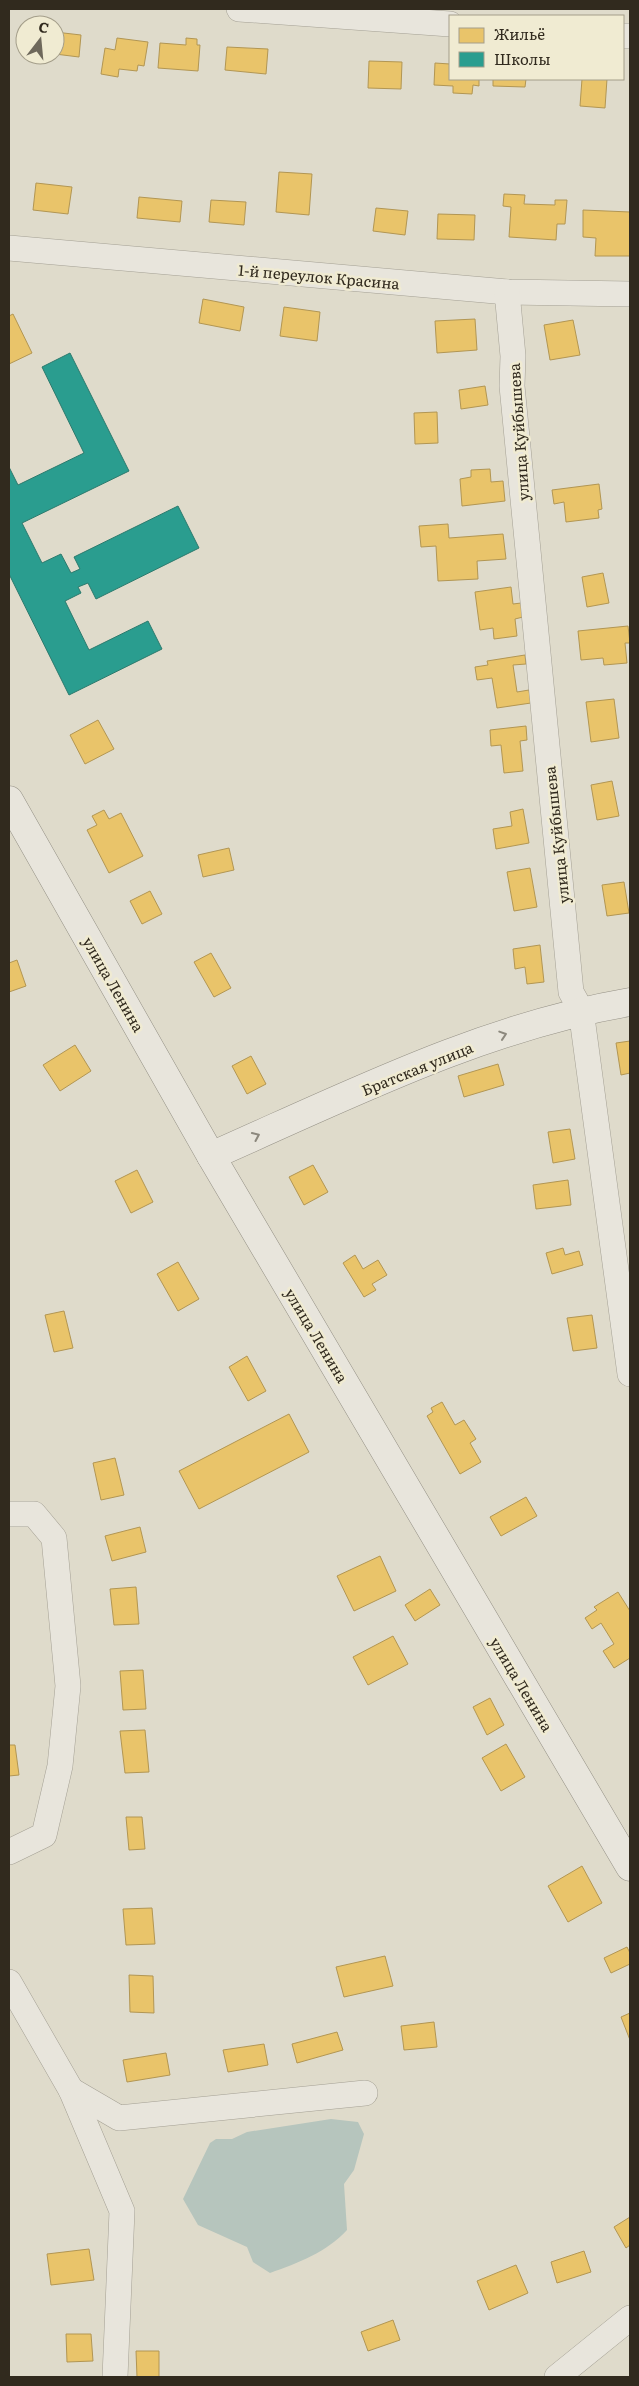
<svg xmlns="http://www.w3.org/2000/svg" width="639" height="2386" font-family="Literata,serif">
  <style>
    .water { fill: #b6c5bd }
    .homes { fill: #e9c46a; stroke: #b29653 }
    .schools { fill: #2a9d8f; stroke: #2c7a6d }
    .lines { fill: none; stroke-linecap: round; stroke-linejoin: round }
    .street-casing { stroke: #a4a094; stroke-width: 26 }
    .secondary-casing { stroke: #949085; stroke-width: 29 }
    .street { stroke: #e8e5dc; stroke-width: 25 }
    .secondary { stroke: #e8e5dc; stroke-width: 28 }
    .oneway { stroke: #8c887d }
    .labels { text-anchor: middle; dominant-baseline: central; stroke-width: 5; stroke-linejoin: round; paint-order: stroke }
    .street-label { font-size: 15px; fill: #312a1e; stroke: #f0ebd2 }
  </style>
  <rect width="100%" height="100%" fill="#dfdbcb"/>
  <!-- water -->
  <path class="water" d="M331,2119l27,3 6,12 -10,36 -10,14 3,46c-20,22 -49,33 -77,43l-17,-11 -6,-15 -49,-22 -15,-26 27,-56 6,-4h16l15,-7z"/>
  <!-- homes -->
  <g class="homes">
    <path d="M55,32l26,3 -2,22 -24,-3z"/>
    <path d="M117,38l31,4 -4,24 -6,-1 -1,6 -18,-2 -1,8 -17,-3 4,-26 10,2z"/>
    <path d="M186,38l11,1v6h3l-2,26 -40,-3 2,-25 26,2z"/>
    <path d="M227,47l41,2 -2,25 -41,-4z"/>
    <path d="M369,61l33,1 -1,27 -33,-1z"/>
    <path d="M435,63l15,1v15h29v7l-6,-1 -1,9 -19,-1v-7l-19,-1z"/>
    <path d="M493,79h33l-1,8 -32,-1z"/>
    <path d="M582,79h25l-2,29 -25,-2z"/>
    <path d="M279,172l33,2 -3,41 -33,-3z"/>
    <path d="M36,183l36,4 -4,27 -35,-4z"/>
    <path d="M504,194l21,1 -1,9 31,1v-5h12l-2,24h-8l-1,16 -47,-3 2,-30 -8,-1z"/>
    <path d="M139,197l43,4 -2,21 -43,-4z"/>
    <path d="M211,200l35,2 -2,23 -35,-3z"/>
    <path d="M376,208l32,3 -3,24 -32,-4z"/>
    <path d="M583,210l47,2v44h-35l1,-18 -13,-1z"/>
    <path d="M438,214l37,1 -1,25 -37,-1z"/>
    <path d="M203,299l41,8 -4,24 -41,-8z"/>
    <path d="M284,307l36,5 -3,29 -37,-5z"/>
    <path d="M13,314l19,39 -23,11v-48z"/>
    <path d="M475,319l2,31 -40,3 -2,-32z"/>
    <path d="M573,320l7,35 -30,5 -6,-35z"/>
    <path d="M485,386l3,19 -27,4 -2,-19z"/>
    <path d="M437,412l1,31 -23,1 -1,-31z"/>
    <path d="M490,469l1,13 12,-1 2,20 -43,5 -2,-27 11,-2v-7z"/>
    <path d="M599,484l3,25 -4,1 1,8 -33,4 -2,-20 -10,2 -2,-14z"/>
    <path d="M448,524l1,14 54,-4 3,25 -29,2 1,18 -40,2 -2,-35 -15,1 -2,-21z"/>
    <path d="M603,573l6,30 -22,4 -5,-30z"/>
    <path d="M511,587l2,17 8,-1 2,14 -8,2 2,17 -23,3 -1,-11 -13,2 -5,-38z"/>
    <path d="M628,626l2,17h-5l2,20 -23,2 -1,-7 -22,2 -3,-29z"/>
    <path d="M525,655l1,9 -13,1 4,27 12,-2 2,13 -34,5 -5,-30 -15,2 -2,-13 13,-2 -1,-4z"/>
    <path d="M614,699l5,39 -28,4 -5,-40z"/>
    <path d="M98,720l16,29 -29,15 -15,-29z"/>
    <path d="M526,726l1,14 -7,1 3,30 -19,2 -3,-28 -10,1 -1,-16z"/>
    <path d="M612,781l7,35 -22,4 -6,-35z"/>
    <path d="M523,809l6,34 -33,6 -3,-20 19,-3 -2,-14z"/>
    <path d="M104,810l5,9 12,-6 22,43 -34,17 -22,-43 10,-5 -5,-9z"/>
    <path d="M229,848l5,22 -31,7 -5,-22z"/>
    <path d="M530,868l7,39 -23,4 -7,-39z"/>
    <path d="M624,882l5,31 -22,3 -5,-31z"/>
    <path d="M150,891l12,23 -20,10 -12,-23z"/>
    <path d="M540,945l4,37 -17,2 -2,-17 -10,2 -2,-20z"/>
    <path d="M211,953l20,35 -17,9 -20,-35z"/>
    <path d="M17,960l9,26 -17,6v-29z"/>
    <path d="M630,1041v32l-9,2 -5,-32z"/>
    <path d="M75,1045l16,26 -31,20 -17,-26z"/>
    <path d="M251,1056l15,28 -19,10 -15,-28z"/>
    <path d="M498,1064l6,21 -40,12 -6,-21z"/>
    <path d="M570,1129l5,30 -22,4 -5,-31z"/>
    <path d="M313,1165l15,27 -24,13 -15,-28z"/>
    <path d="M137,1170l16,32 -22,11 -16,-32z"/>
    <path d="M568,1180l3,25 -35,4 -3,-24z"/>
    <path d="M563,1248l2,7 14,-4 4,14 -31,9 -6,-21z"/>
    <path d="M355,1255l8,14 15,-9 9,15 -15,9 4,6 -12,7 -21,-34z"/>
    <path d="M178,1262l21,37 -21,12 -21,-37z"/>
    <path d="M64,1311l9,37 -19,4 -9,-37z"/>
    <path d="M592,1315l5,33 -24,3 -6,-33z"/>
    <path d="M247,1356l19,35 -18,10 -19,-34z"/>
    <path d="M442,1402l13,23 9,-5 12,19 -6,4 11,19 -21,12 -33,-58 6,-4 -2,-4z"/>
    <path d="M289,1414l20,38 -110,57 -20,-38z"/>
    <path d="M115,1458l9,37 -23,5 -8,-37z"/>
    <path d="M526,1497l11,19 -36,20 -11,-19z"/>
    <path d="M140,1527l6,25 -34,9 -7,-25z"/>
    <path d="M380,1556l16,35 -42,20 -17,-35z"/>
    <path d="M136,1587l3,37 -25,1 -4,-36z"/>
    <path d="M430,1589l10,16 -25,16 -10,-16z"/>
    <path d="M618,1592l12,19v47l-16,10 -11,-17 11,-7 -13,-21 -9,6 -7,-11 12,-8 -3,-3z"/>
    <path d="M393,1636l15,28 -40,21 -15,-28z"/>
    <path d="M143,1670l3,39 -23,1 -3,-39z"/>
    <path d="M490,1698l14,27 -17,10 -14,-28z"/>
    <path d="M145,1730l4,42 -24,1 -5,-42z"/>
    <path d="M506,1744l19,33 -24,14 -19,-33z"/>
    <path d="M9,1745h6l4,30 -10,1z"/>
    <path d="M126,1817h16l3,32 -16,1z"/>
    <path d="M582,1866l20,37 -34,19 -20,-36z"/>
    <path d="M152,1908l3,36 -29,1 -3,-36z"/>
    <path d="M627,1947l3,6v11l-19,9 -7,-15z"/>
    <path d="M385,1956l8,30 -49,11 -8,-30z"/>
    <path d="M129,1975l24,1 1,37 -24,-1z"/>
    <path d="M630,2013v27l-9,-23z"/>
    <path d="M434,2022l3,25 -33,3 -3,-24z"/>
    <path d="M337,2032l6,18 -46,13 -5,-19z"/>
    <path d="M264,2044l4,21 -40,7 -5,-22z"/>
    <path d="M166,2053l4,22 -43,7 -4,-22z"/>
    <path d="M630,2217v28l-4,3 -12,-21z"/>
    <path d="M89,2249l5,31 -43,5 -4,-31z"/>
    <path d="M584,2251l7,21 -34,11 -6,-21z"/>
    <path d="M516,2265l12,28 -39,17 -12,-29z"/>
    <path d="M393,2320l7,20 -32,11 -7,-19z"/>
    <path d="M66,2334h25l2,27 -26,1z"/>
    <path d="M136,2351h23v26h-22z"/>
  </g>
  <!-- schools -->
  <path class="schools" d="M70,353l59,118 -107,52 20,40 19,-9 10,19 9,-4 -6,-12 104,-51 21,42 -103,51 -8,-16 -10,4 3,6 -16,8 24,49 59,-29 14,28 -93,46 -60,-121v-107l9,18 66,-32 -42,-86z"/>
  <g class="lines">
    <!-- street casing -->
    <g class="street-casing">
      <g id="street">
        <path d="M239,9l211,15"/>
        <path d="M623,36h7"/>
        <path d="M9,248l498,44 123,2"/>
        <path d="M507,292l6,64 -1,30 59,606 10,18 49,364"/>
        <path d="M9,1514h25l20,24 14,148 -8,80 -16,69 -35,17"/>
        <path d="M9,1982l62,108 51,121 -7,166"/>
        <path d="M71,2090l48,28 246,-25"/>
        <path d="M557,2377l73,-59"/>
      </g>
    </g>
    <!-- secondary casing -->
    <g class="secondary-casing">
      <g id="secondary">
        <path d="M9,800l202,356 419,711"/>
        <path d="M211,1156c136,-60 272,-129 419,-154"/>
      </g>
    </g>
    <!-- street -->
    <use href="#street" class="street"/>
    <!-- secondary -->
    <use href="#secondary" class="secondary"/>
  </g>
  <!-- one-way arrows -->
  <defs><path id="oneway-chevron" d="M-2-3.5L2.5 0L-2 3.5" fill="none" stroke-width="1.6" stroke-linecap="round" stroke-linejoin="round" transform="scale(1.25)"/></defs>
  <g class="oneway">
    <use href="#oneway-chevron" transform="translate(503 1035) rotate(-18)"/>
    <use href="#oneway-chevron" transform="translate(256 1136) rotate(-24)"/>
  </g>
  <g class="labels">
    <!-- street labels -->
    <g class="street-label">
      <text transform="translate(319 276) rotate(5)">1-й переулок Красина</text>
      <text transform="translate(518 432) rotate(-94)">улица Куйбышева</text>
      <text transform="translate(556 835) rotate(-96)">улица Куйбышева</text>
      <text transform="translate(114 984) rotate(60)">улица Ленина</text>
      <text transform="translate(417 1068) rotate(-22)">Братская улица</text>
      <text transform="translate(317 1335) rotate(59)">улица Ленина</text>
      <text transform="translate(522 1684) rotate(59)">улица Ленина</text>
    </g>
  </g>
  <!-- border -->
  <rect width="639" height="2386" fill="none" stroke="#312a1e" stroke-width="20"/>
  <!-- legend -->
  <rect x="449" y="15" width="175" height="65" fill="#f0ebd2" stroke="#a49e8a"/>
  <rect x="459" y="28" width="25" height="15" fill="#e9c46a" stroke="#a49e8a"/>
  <text x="494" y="40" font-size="15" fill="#312a1e">Жильё</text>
  <rect x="459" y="52" width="25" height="15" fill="#2a9d8f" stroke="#a49e8a"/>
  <text x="494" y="65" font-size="15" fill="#312a1e">Школы</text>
  <!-- north arrow -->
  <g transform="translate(40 40) rotate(16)"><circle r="24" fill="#f0ebd2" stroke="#a49e8a"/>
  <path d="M0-4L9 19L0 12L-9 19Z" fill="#6e685b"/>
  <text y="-8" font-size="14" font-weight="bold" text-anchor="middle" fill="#312a1e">С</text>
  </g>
</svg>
